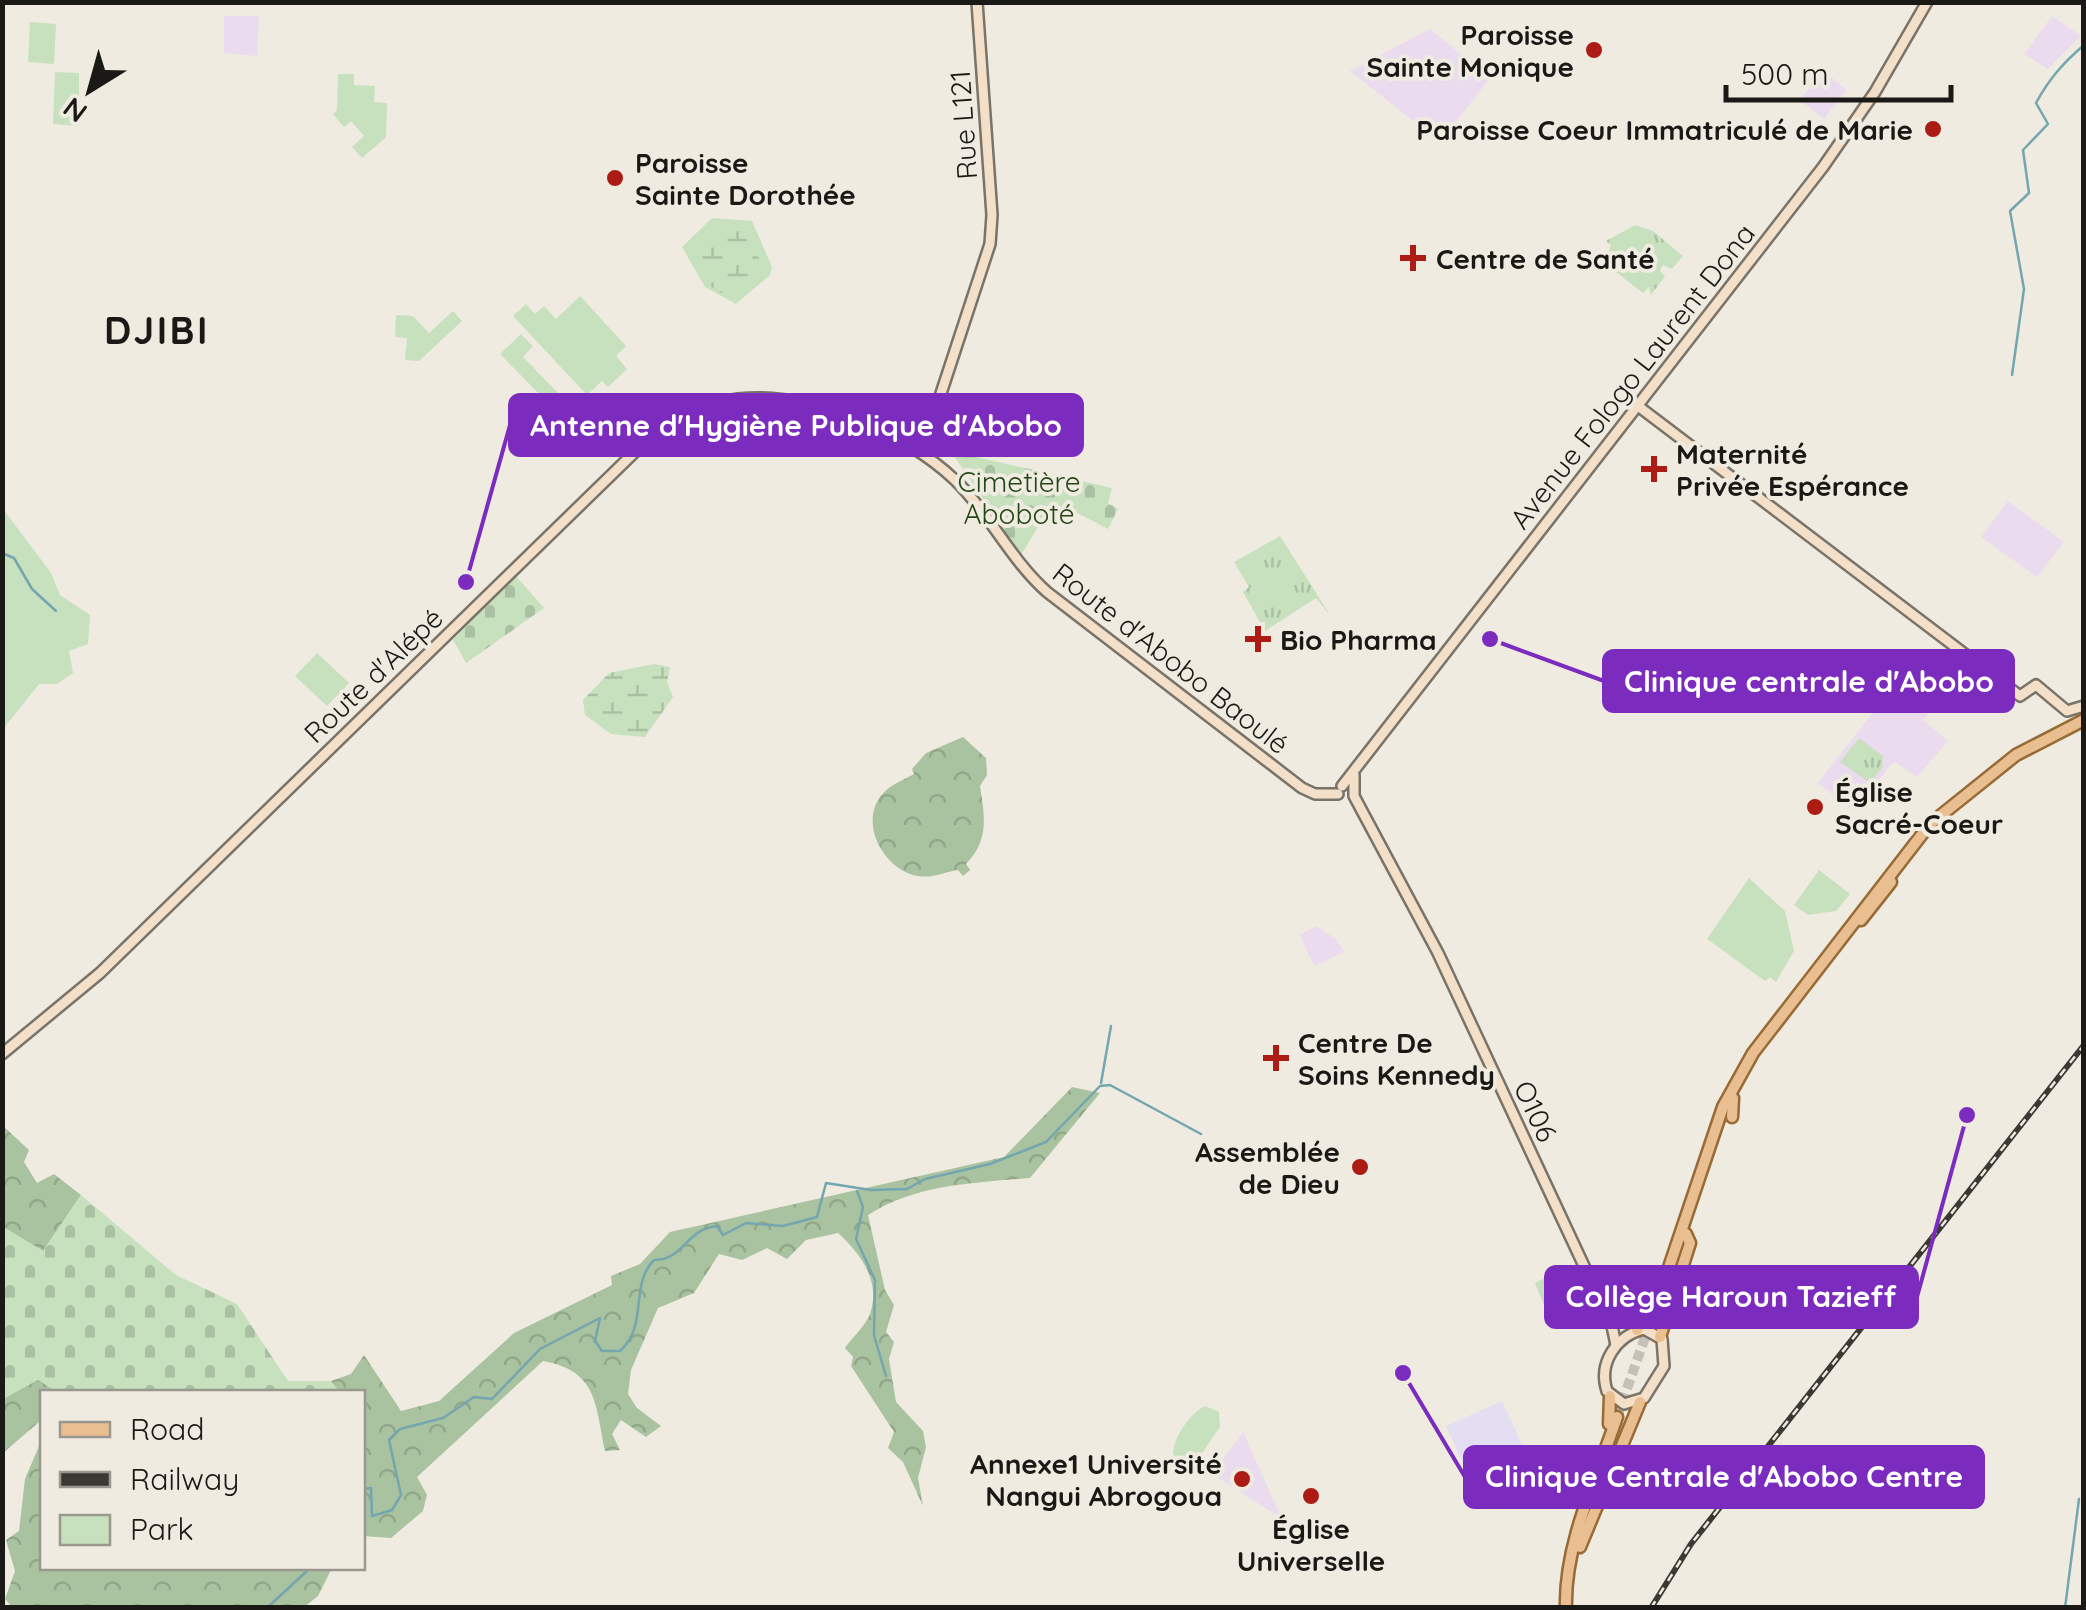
<svg xmlns="http://www.w3.org/2000/svg" width="2086" height="1610" font-family="Quicksand,sans-serif">
  <style>
    .education { fill: #eadcee }
    .medical { fill: #e4def3 }
    .green { fill: #c7e1be }
    .forest { fill: url(#forest-crowns) }
    .wetland { fill: url(#wetland-marsh) }
    .cemetery { fill: url(#cemetery-stones) }
    .park { fill: url(#park-tufts) }
    .lines { fill: none; stroke-linecap: round; stroke-linejoin: round }
    .stream { stroke: #73a6af; stroke-width: 2.5 }
    .primary-tunnel { stroke: #c4c1b7; stroke-width: 10; stroke-dasharray: 10 5; stroke-linecap: butt }
    .secondary-casing { stroke: #78746a; stroke-width: 14 }
    .primary-casing { stroke: #976a36; stroke-width: 15 }
    .secondary { stroke: #f4dfc8; stroke-width: 9 }
    .primary { stroke: #e9bf91; stroke-width: 10 }
    .rail-casing { stroke: #3a3934; stroke-width: 6 }
    .rail { stroke: #efebe0; stroke-width: 2.5; stroke-dasharray: 8; stroke-linecap: butt }
    .poi-dot { fill: #ac1b14; stroke: #efebe0; stroke-width: 4 }
    .labels { text-anchor: middle; dominant-baseline: central; stroke-width: 8; stroke-linejoin: round; paint-order: stroke }
    .poi-label { font-size: 28px; font-weight: bold; fill: #1a1915; stroke: #efebe0; text-anchor: start }
    .street-label { font-size: 28px; fill: #1a1915; stroke: #efebe0 }
    .park-label { font-size: 28px; fill: #254716; stroke: #efebe0 }
    .district-label { font-size: 38px; font-weight: bold; letter-spacing: 2.5px; fill: #1a1915; stroke: #efebe0 }
    .leader { fill: none; stroke: #7b2cbf; stroke-width: 4 }
    .callout-dot { fill: #7b2cbf; stroke: #efebe0; stroke-width: 4 }
    .callout { fill: #7b2cbf; stroke: #7b2cbf; stroke-width: 4 }
    .callout-label { font-size: 30px; text-anchor: middle; font-weight: bold; fill: #fff }
  </style>
  <defs>
    <pattern id="forest-crowns" width="20" height="18" patternUnits="userSpaceOnUse" patternTransform="scale(2.5)"><rect width="20" height="18" fill="#a9c3a0"/><path d="M2 6a3 3 0 1 1 6 0M12 15a3 3 0 1 1 6 0" fill="none" stroke="#91a789"/></pattern>
    <pattern id="wetland-marsh" width="20" height="14" patternUnits="userSpaceOnUse" patternTransform="scale(2.5)"><rect width="20" height="14" fill="#c7e1be"/><path d="M1 5h8M5 5V1M11 12h8M15 12V8" fill="none" stroke="#aac0a2"/></pattern>
    <pattern id="cemetery-stones" width="16" height="16" patternUnits="userSpaceOnUse" patternTransform="scale(2.5)"><rect width="16" height="16" fill="#c7e1be"/><path d="M2 7V4a2 2 0 0 1 4 0v3zM10 15v-3a2 2 0 0 1 4 0v3z" fill="#aac0a2"/></pattern>
    <pattern id="park-tufts" width="24" height="20" patternUnits="userSpaceOnUse" patternTransform="scale(2.5)"><rect width="24" height="20" fill="#c7e1be"/><path d="M3 7l-1-3M5 7V3M7 7l1-3M15 17l-1-3M17 17v-4M19 17l1-3" fill="none" stroke="#aac0a2"/></pattern>
  </defs>
  <rect width="100%" height="100%" fill="#efebe0"/>
  <!-- education -->
  <g class="education">
    <path d="M224,16h35l-2,40 -33,-3z"/>
    <path d="M2052,16l29,20 -33,33 -24,-15z"/>
    <path d="M1430,29l60,49 -50,64 -90,-71z"/>
    <path d="M1823,71l24,19 -23,29 -24,-19z"/>
    <path d="M2008,501l56,41 -27,35 -56,-40z"/>
    <path d="M1902,675l35,28 -14,17 25,21 -31,36 -22,-15 -7,6 -33,44 -37,-29z"/>
    <path d="M1316,926l20,13 8,13 -30,14 -14,-31z"/>
    <path d="M1243,1432l35,78 17,17 -83,-53z"/>
  </g>
  <!-- medical -->
  <path class="medical" d="M1502,1401l21,46 -56,25 -21,-46z"/>
  <!-- green -->
  <g class="green">
    <path d="M30,22l26,2 -2,40 -26,-2z"/>
    <path d="M55,72l24,1v53l-26,-2z"/>
    <path d="M338,74h16v11l21,1 -1,16 13,1 -1,34 -24,21 -10,-11 12,-11 -13,-15 -7,6 -11,-13 4,-4z"/>
    <path d="M712,218l40,3 20,46 -2,8 -34,29 -31,-17 -23,-40z"/>
    <path d="M580,296l46,50 -10,10 11,13 -19,18 -6,-6 -15,14 -74,-79 13,-12 9,10 9,-8 12,13z"/>
    <path d="M453,311l9,10 -43,40 -14,-1 2,-22 -12,-1 1,-22 17,1 16,17z"/>
    <path d="M521,334l12,12 -10,11 38,39 -10,10 -51,-52z"/>
    <path d="M3,509l48,64 9,22 30,20 -2,29 -19,7 4,22 -16,11h-18l-36,45z"/>
    <path d="M317,653l32,30 -22,23 -32,-30z"/>
    <path d="M1819,870l31,24 -14,17 -28,4 -14,-10z"/>
    <path d="M1749,878l36,33 9,40 -18,31 -6,-5 -5,4 -58,-42z"/>
    <path d="M1557,1272l20,39 -26,12 -16,-40z"/>
    <path d="M1205,1406l14,6 1,15 -22,32 -16,4 -9,-9c0,-16 17,-41 32,-48z"/>
  </g>
  <!-- forest -->
  <g class="forest">
    <path d="M963,737l23,21 1,17 -7,11c5,31 9,55 -14,78l4,6 -7,6 -5,-6c-15,2 -27,10 -45,5 -29,-9 -51,-47 -35,-75 8,-14 22,-18 36,-26l-2,-5 14,-16z"/>
    <path d="M1072,1087l28,6 -70,85c-57,5 -113,6 -162,37l17,75 9,15 -8,27 8,10 -5,17 7,43 27,29 3,16 -8,31 5,28 -20,-44 -15,-14 6,-16 -43,-66 2,-9 -8,-9c7,-10 21,-23 25,-34 11,-33 -9,-60 -32,-81l-32,7 -19,19 -20,-11 -25,12 -23,-6 -25,39 -36,15 -27,62 -3,24 9,14 24,18 -15,11 -25,-17 -9,14 8,16 -15,1c-10,-49 -8,-80 -62,-90l-126,116 10,18 -4,16 -32,27 -28,-2 -1,-144h-23l-8,-11 20,-7 13,-19 37,56 38,-10 75,-68 98,-48 -1,-9 29,-12 30,-32 334,-75z"/>
    <path d="M2,1125l27,25 -5,12 13,21 17,-9 27,21 -38,56 -40,-24z"/>
    <path d="M38,1379l19,13h-15v32l-3,-2 -36,31v-54z"/>
    <path d="M42,1439v129h290l-14,28 -15,12 -291,-1 -7,-8 10,-28 -9,-31 13,-9 6,-52z"/>
  </g>
  <!-- wetland -->
  <g class="wetland">
    <path d="M740,230l23,34 -7,18 -23,18 -26,-16 -12,-26 6,-9 -2,-8c14,-10 27,-4 41,-11z"/>
    <path d="M654,664l16,3 -3,15 6,15 -28,40 -34,-3 -26,-19 -2,-15 26,-27z"/>
  </g>
  <!-- cemetery -->
  <g class="cemetery">
    <path d="M955,452l157,36 -4,15 10,6 -10,20 -44,-23 -16,5 -27,44 -67,-99z"/>
    <path d="M515,575l29,33 -78,55 -13,-23z"/>
    <path d="M81,1195l95,80 61,29 51,77h43l8,11h-282l-19,-12 -35,19v-172l40,24z"/>
  </g>
  <!-- park -->
  <g class="park">
    <path d="M1635,225l18,6 30,25 -11,13 -9,-4 -3,6 5,5 -14,19 -2,-8 -6,6 -27,-21 4,-8 -12,-11 3,-8 -5,-4z"/>
    <path d="M1280,536l50,79 -14,-17 -51,33 -22,-39 6,-5 -15,-25z"/>
    <path d="M1859,738l24,18 -1,12 -12,15 -30,-21z"/>
  </g>
  <g class="lines">
    <!-- stream -->
    <g class="stream">
      <path d="M2012,375l12,-86 -14,-78 19,-18 -6,-43 25,-26 -12,-21c13,-24 27,-40 48,-58"/>
      <path d="M2,553l12,5 18,31 24,22"/>
      <path d="M1101,1083l10,-57"/>
      <path d="M857,1191l6,16 -7,32 19,41 -1,55 12,41"/>
      <path d="M362,1489l9,-1 1,28 20,-6 9,-15 -12,-55 11,-11 43,-11 31,-21 18,2 48,-50 60,-31 -5,23 7,10h18c29,-26 9,-66 34,-91 30,0 32,-31 63,-34l6,9 23,-12 37,3 34,-9 9,-34 45,7 36,-1 18,-10 65,-15 56,-22 54,-56 10,-1 91,49"/>
      <path d="M267,1608l43,-40"/>
      <path d="M2065,1608l14,-109"/>
    </g>
    <!-- primary-tunnel -->
    <path class="primary-tunnel" d="M1617,1417l37,-105"/>
    <!-- secondary casing -->
    <g class="secondary-casing">
      <g id="secondary">
        <path d="M1638,406l382,290 16,-11 31,26 17,-5"/>
        <path d="M917,449l12,-19 61,-186 2,-29 -15,-213"/>
        <path d="M1354,775v21l84,157 174,373 4,19"/>
        <path d="M1342,786l481,-619 52,-75 52,-90"/>
        <path d="M2,1054l98,-81 543,-529c28,-22 59,-41 95,-45 71,-8 167,33 217,81 35,34 55,79 92,112l255,196 13,6h23"/>
        <path d="M1644,1329l18,10 2,27 -20,32 -20,6 -17,-13c-9,-28 9,-55 37,-62z"/>
      </g>
    </g>
    <!-- primary casing -->
    <g class="primary-casing">
      <g id="primary">
        <path d="M1861,920l30,-38"/>
        <path d="M1732,1117l1,-19"/>
        <path d="M1654,1312l69,-205 30,-54 177,-229 86,-69 68,-35"/>
        <path d="M1637,1330l16,-33"/>
        <path d="M1660,1337l30,-94 -4,-9"/>
        <path d="M1609,1424l1,-28"/>
        <path d="M1580,1547l60,-145"/>
        <path d="M1566,1608c-2,-64 31,-131 51,-191"/>
      </g>
    </g>
    <!-- secondary -->
    <use href="#secondary" class="secondary"/>
    <!-- primary -->
    <use href="#primary" class="primary"/>
    <!-- rail casing -->
    <g class="rail-casing">
      <path id="rail" d="M1651,1608l40,-64 393,-499"/>
    </g>
    <!-- rail -->
    <use href="#rail" class="rail"/>
  </g>
  <!-- markers -->
  <g class="poi-dot">
    <circle cx="1594" cy="50" r="10"/>
    <circle cx="1933" cy="129" r="10"/>
    <circle cx="615" cy="178" r="10"/>
    <path d="M1408 243h10v10h10v10h-10v10h-10v-10h-10v-10h10z"/>
    <path d="M1649 454h10v10h10v10h-10v10h-10v-10h-10v-10h10z"/>
    <path d="M1253 624h10v10h10v10h-10v10h-10v-10h-10v-10h10z"/>
    <circle cx="1815" cy="807" r="10"/>
    <path d="M1271 1043h10v10h10v10h-10v10h-10v-10h-10v-10h10z"/>
    <circle cx="1360" cy="1167" r="10"/>
    <circle cx="1242" cy="1479" r="10"/>
    <circle cx="1311" cy="1496" r="10"/>
  </g>
  <g class="labels">
    <!-- poi labels -->
    <g class="poi-label">
      <text x="1574" y="34" text-anchor="end">Paroisse<tspan x="1574" dy="32">Sainte Monique</tspan></text>
      <text x="1913" y="129" text-anchor="end">Paroisse Coeur Immatriculé de Marie</text>
      <text x="635" y="162">Paroisse<tspan x="635" dy="32">Sainte Dorothée</tspan></text>
      <text x="1436" y="258">Centre de Santé</text>
      <text x="1676" y="453">Maternité<tspan x="1676" dy="32">Privée Espérance</tspan></text>
      <text x="1280" y="639">Bio Pharma</text>
      <text x="1835" y="791">Église<tspan x="1835" dy="32">Sacré-Coeur</tspan></text>
      <text x="1298" y="1042">Centre De<tspan x="1298" dy="32">Soins Kennedy</tspan></text>
      <text x="1340" y="1151" text-anchor="end">Assemblée<tspan x="1340" dy="32">de Dieu</tspan></text>
      <text x="1222" y="1463" text-anchor="end">Annexe1 Université<tspan x="1222" dy="32">Nangui Abrogoua</tspan></text>
      <text x="1311" y="1528" text-anchor="middle">Église<tspan x="1311" dy="32">Universelle</tspan></text>
    </g>
    <!-- street labels -->
    <g class="street-label">
      <text transform="translate(963 125) rotate(-94)">Rue L121</text>
      <text transform="translate(1632 376) rotate(-52)">Avenue Fologo Laurent Dona</text>
      <text transform="translate(1171 658) rotate(38)">Route d'Abobo Baoulé</text>
      <text transform="translate(373 675) rotate(-44)">Route d'Alépé</text>
      <text transform="translate(1536 1111) rotate(65)">O106</text>
    </g>
    <!-- park labels -->
    <g class="park-label">
      <text x="1019" y="481">Cimetière<tspan x="1019" dy="32">Aboboté</tspan></text>
    </g>
    <!-- district labels -->
    <g class="district-label">
      <text x="157" y="330">DJIBI</text>
    </g>
  </g>
  <!-- callouts -->
  <path class="leader" d="M466 582L510 425M1490 639L1604 681M1967 1115L1917 1297M1403 1373L1465 1477"/>
  <g class="callout-dot">
    <circle cx="466" cy="582" r="10"/>
    <circle cx="1490" cy="639" r="10"/>
    <circle cx="1967" cy="1115" r="10"/>
    <circle cx="1403" cy="1373" r="10"/>
  </g>
  <g class="callout">
    <rect x="510" y="395" width="572" height="60" rx="10"/>
    <rect x="1604" y="651" width="409" height="60" rx="10"/>
    <rect x="1546" y="1267" width="371" height="60" rx="10"/>
    <rect x="1465" y="1447" width="518" height="60" rx="10"/>
  </g>
  <g class="callout-label">
    <text x="796" y="436">Antenne d'Hygiène Publique d'Abobo</text>
    <text x="1809" y="692">Clinique centrale d'Abobo</text>
    <text x="1731" y="1307">Collège Haroun Tazieff</text>
    <text x="1724" y="1487">Clinique Centrale d'Abobo Centre</text>
  </g>
  <!-- border -->
  <rect width="2086" height="1610" fill="none" stroke="#1a1915" stroke-width="10"/>
  <!-- legend -->
  <rect x="40" y="1390" width="325" height="180" fill="#efebe0" stroke="#9a978f" stroke-width="2.5"/>
  <rect x="60" y="1422" width="50" height="15" fill="#e9bf91" stroke="#9a978f" stroke-width="2.5"/>
  <text x="130" y="1440" font-size="30" fill="#1a1915">Road</text>
  <rect x="60" y="1472" width="50" height="15" fill="#3a3934" stroke="#9a978f" stroke-width="2.5"/>
  <text x="130" y="1490" font-size="30" fill="#1a1915">Railway</text>
  <rect x="60" y="1515" width="50" height="30" fill="#c7e1be" stroke="#9a978f" stroke-width="2.5"/>
  <text x="130" y="1540" font-size="30" fill="#1a1915">Park</text>
  <!-- north arrow -->
  <g transform="translate(90 90) rotate(217)" stroke="#efebe0" stroke-width="8" paint-order="stroke">
  <path d="M0-8L18 38L0 25L-18 38Z" fill="#1a1915"/>
  <text y="-15" font-size="28" font-weight="bold" text-anchor="middle" fill="#1a1915">N</text>
  </g>
  <!-- scale -->
  <path d="M1726 85v15h225v-15" fill="none" stroke="#1a1915" stroke-width="5"/>
  <text x="1741" y="85" font-size="30" fill="#1a1915" stroke="#efebe0" stroke-width="8" paint-order="stroke">500 m</text>
</svg>
